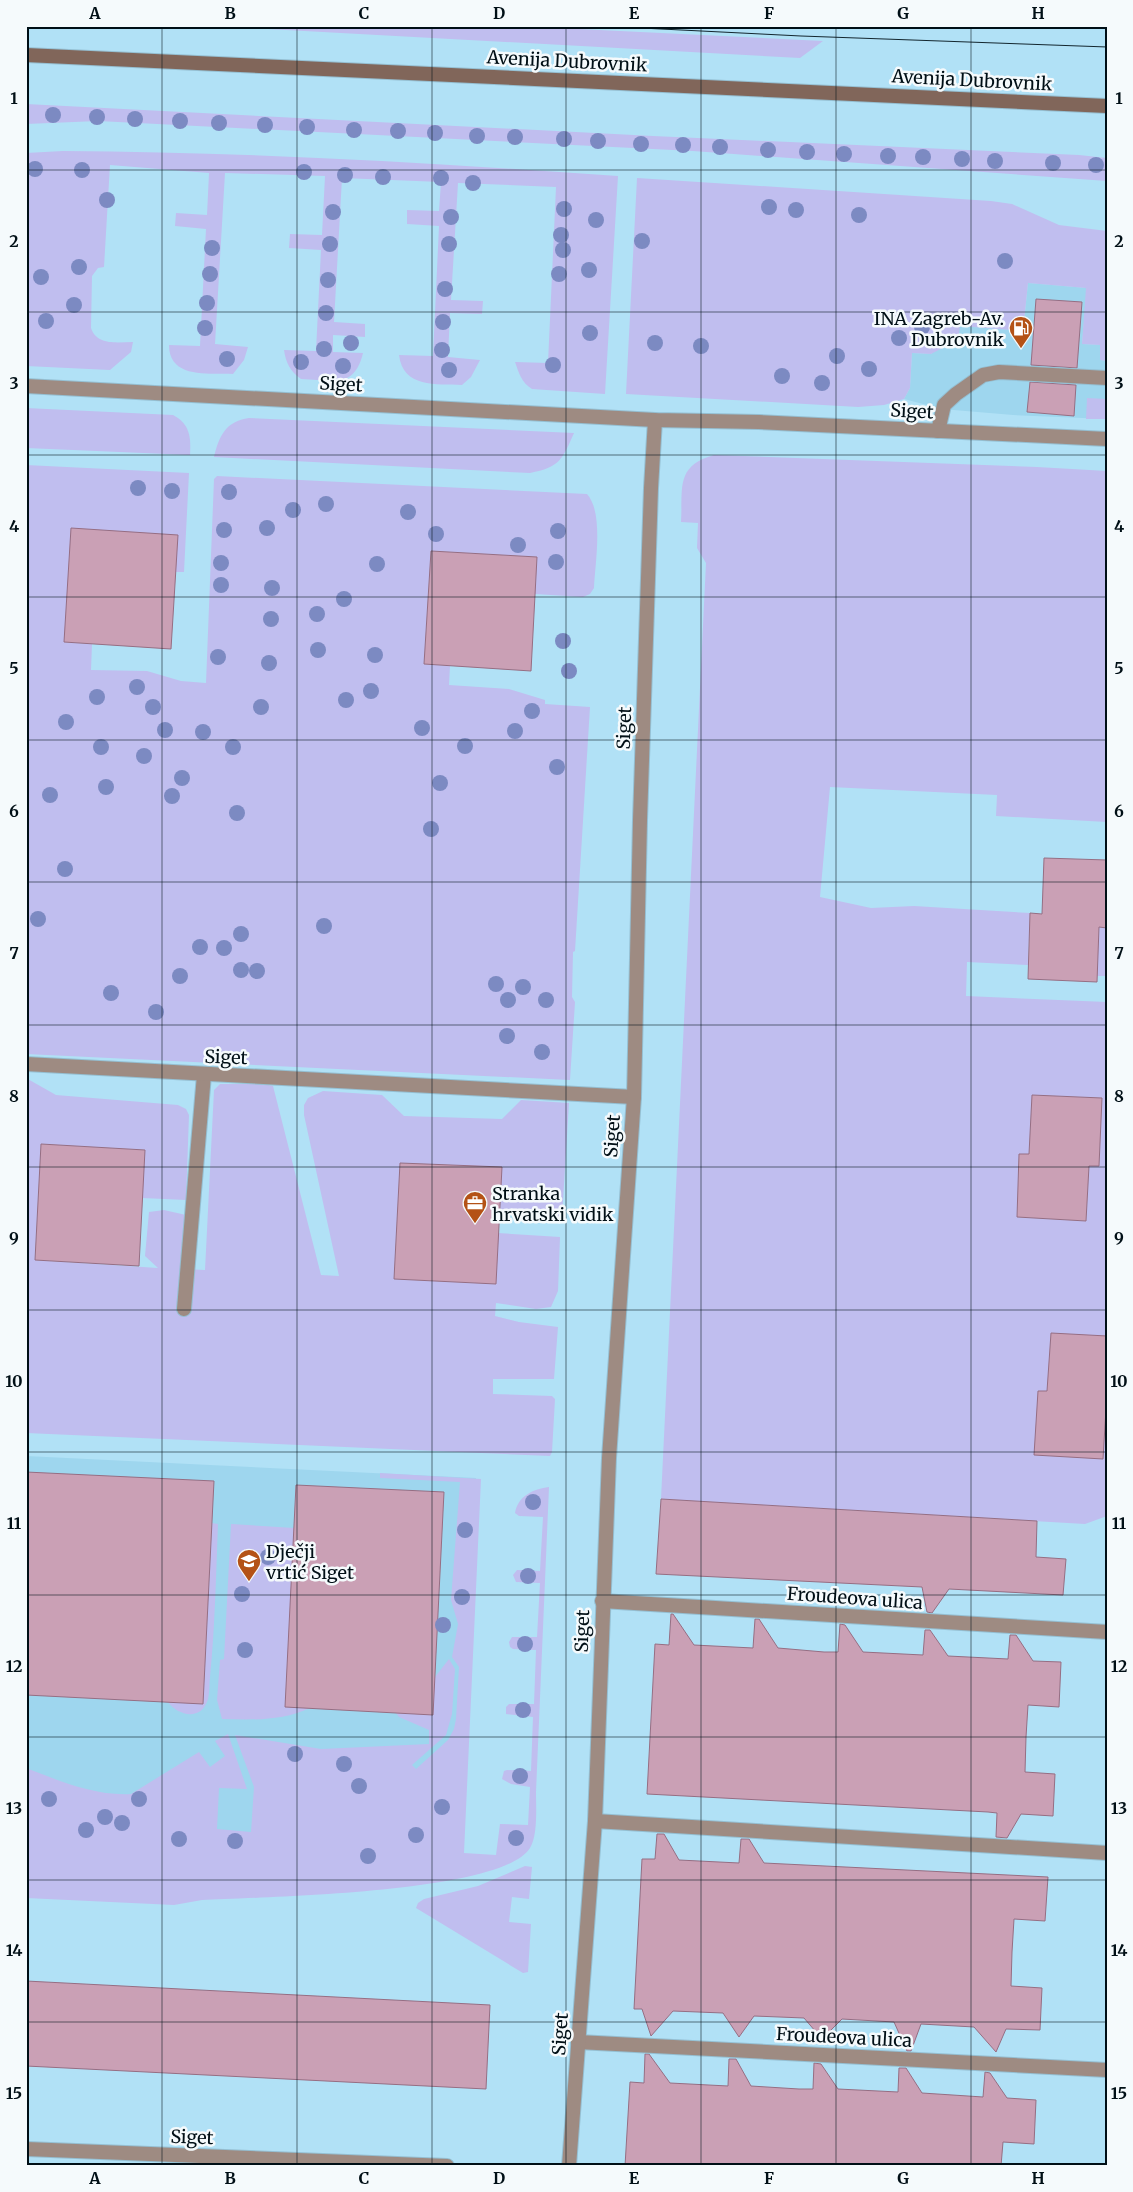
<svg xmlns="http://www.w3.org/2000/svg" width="1133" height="2192" font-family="Merriweather,serif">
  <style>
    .built { fill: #9ed6ee }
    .green { fill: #c0beef; fill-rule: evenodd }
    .building { fill: #caa0b5; stroke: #966e83 }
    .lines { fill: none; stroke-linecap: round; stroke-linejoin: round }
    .service-casing { stroke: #95bfd2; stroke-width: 16 }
    .minor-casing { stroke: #95bfd2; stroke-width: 16 }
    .secondary-casing { stroke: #95bfd2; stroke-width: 16 }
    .service { stroke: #9e8b82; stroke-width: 14 }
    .minor { stroke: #9e8b82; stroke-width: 14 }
    .secondary { stroke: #81665a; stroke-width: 14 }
    .tram { stroke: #13262e; stroke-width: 1 }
    .tree { fill: #7c8ac2 }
    .grid { fill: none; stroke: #000f16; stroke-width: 1; stroke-opacity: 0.55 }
    .labels { text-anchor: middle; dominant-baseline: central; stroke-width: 5; stroke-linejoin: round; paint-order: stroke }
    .street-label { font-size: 18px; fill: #000f16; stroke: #f5fafc }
    .poi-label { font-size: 18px; fill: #000f16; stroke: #f5fafc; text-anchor: start }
    .neatline { fill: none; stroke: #000f16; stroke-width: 2 }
    .grid-label { font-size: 16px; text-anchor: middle; font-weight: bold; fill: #000f16 }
  </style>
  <rect width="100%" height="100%" fill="#b1e1f6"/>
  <!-- built -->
  <g class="built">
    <path d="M1028,283l59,5 -5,56 19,1 -1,15 7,1v58l-94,-4 -71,-6 -38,-10 6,-11 2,-35 19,1 29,-28 63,5z"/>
    <path d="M26,1456l450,22 -19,396 -431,-18z"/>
  </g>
  <!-- green -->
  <g class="green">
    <path d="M214,26h303l306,15 -23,17z"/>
    <path d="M26,104l627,32 426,19 28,3v23l-414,-30 -595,-30 -72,3z"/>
    <path d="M63,151c185,1 370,12 555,25l-13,218 -73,-5c-11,-7 -13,-16 -17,-27l33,1 8,-176 -98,-4 -7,117 32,1 -1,13 -32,-1 -2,44 32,3 -9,17 -9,8c-26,-1 -59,3 -63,-30l34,1 6,-130 -32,-2v-14l32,1 2,-29 -99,-4 -8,144 31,2v13l-32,-2v17l30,1c-9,37 -31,27 -62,26 -11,-8 -15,-16 -17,-29l32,1 5,-101 -32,-2 1,-14 32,1 3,-59 -100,-3 -10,171 33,3 -4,13 -11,14c-24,-1 -64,5 -64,-29l31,1 6,-117 -31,-3 1,-13 31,2 2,-42 -99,-8 -6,102 -6,1 -6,8 -1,52c6,18 26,14 42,14l-2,10 -21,18 -84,-4v-213z"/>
    <path d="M637,178l354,23 21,3 47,21 48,6v130l-7,-1v-15l-18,-1 4,-56 -58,-5 -5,48 -63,-5 -2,14 -27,14 -19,-1 -2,35 -6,11 -20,6 -26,2 -232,-13z"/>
    <path d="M1087,398l20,1v20h-21z"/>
    <path d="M26,408l147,7c17,9 18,22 17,40l-164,-7z"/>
    <path d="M249,418l325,15c-12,27 -14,34 -44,40l-316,-16c5,-21 12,-36 35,-39z"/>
    <path d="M714,455l323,12 70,4v351l-111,-6 1,-21 -167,-8 -10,110 51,11 43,-2 116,7 -2,52 -61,-3 -1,34 141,6v514l-22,8 -424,-25 45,-936 -9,-15 1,-25 -17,-1c2,-34 -6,-56 33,-67zM1032,1095l70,3 -3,67 -10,1 -3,55 -69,-4 2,-63h10z"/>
    <path d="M26,465l163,8 -5,99h-9l-111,70 28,2 -1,26 56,1 34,10 25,2 8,-204 3,-3 370,18c17,19 8,69 7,94l-4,6 -7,3 -48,-3 2,-37 -106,-6 -7,113 26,2 -1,19 60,4 36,11v4l45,3 -15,244 -2,1 -1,45 3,5 -5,78 -544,-26z"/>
    <path d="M1099,927l8,1v48h-10z"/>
    <path d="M26,1078l30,17 122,10 8,4 3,6 -3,85 -44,-2 3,-48 -104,-6 -6,116 123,8 -13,-12 4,-44 15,-2 22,5 -3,54 22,1 9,-180 6,-6h44l9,2 48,189 18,1 -35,-161v-10l4,-7 15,-7 59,4 22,21 98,3 19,-19 48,3 -7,114 -62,-3 1,-47 -101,-4 -6,116 102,5 2,-51 62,4 -2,54 -7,16 -15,2 -40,-6 -1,13 24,6 39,5 -4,52h-61v15l59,2 3,3 -3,53 -2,4 -524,-23z"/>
    <path d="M380,1473l101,6 -17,374 32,2 4,-31 28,1 2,-38 -19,-3 -9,-5 2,-8 3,-1 24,1 2,-54 -27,-3v-7l3,-3h25l2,-54 -23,-1 -3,-2 -1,-5 3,-5h25l3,-54 -24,-1 -3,-7 4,-5 23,1 3,-54 -24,-1 -4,-3c3,-17 18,-24 34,-26l-13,305c0,14 2,44 -6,56 -29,46 -270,49 -328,52l-28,5 -148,-7v-130c34,13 68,28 105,26l68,-42 11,15 15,-11 -10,-15 13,-7 19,55 -28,-1 -2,41 34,3 3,-45 -19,-52 86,14 108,-5v-14l-30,-13 -3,-4 39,-36 14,-18 6,10 -3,45 -6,21 -34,30 4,4 32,-29 6,-11 2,-10 3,-52 -7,-10 6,-33 -7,-24 9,-118 -80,-4z"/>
    <path d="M212,1523l6,1c-2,51 -3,103 -8,153 -1,8 0,21 -4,27 -8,17 -30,10 -38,-2l35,2z"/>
    <path d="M231,1524l63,4 -9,179 25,1c-28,13 -58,12 -88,11l-5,-19 3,-40 4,-1z"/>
    <path d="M525,1866l7,1 -3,32 -17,-2 -3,25 22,2 -3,48 -5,1 -107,-65 2,-5 6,-4 54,-13z"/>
  </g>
  <!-- building -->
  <g class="building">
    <path d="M1036,299l46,3 -5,66 -46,-3z"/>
    <path d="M1030,382l46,3 -2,31 -47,-4z"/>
    <path d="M71,528l107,7 -7,114 -107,-7z"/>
    <path d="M431,551l106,6 -6,114 -107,-7z"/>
    <path d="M1044,858l63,2v68l-8,-1 -2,55 -69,-3 2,-66 12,1z"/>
    <path d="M1032,1095l70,3 -3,68h-10l-3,55 -69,-4 2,-63h10z"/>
    <path d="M41,1144l104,6 -6,116 -104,-6z"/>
    <path d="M400,1163l102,4 -6,117 -102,-5z"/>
    <path d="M1051,1333l56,3v56l-4,67 -69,-4 4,-64h9z"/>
    <path d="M26,1472l188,9 -11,223 -177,-9z"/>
    <path d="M296,1485l148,7 -11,223 -148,-8z"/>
    <path d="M661,1499l376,22 -1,36 30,2 -3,36 -114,-6 -17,24 -5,-1 -5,-25 -266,-13z"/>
    <path d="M671,1614h2l21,31 59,3 2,-29h4l19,29 46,4h14l2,-28 5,1 18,27 60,3 2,-25h5l18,26 60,3 2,-24h6l17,26 28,1 -2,45 -31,-2 -2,32 -1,35 30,2 -2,42 -32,-2 -14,24 -11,-1 1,-24 -9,-1 -341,-18 8,-150 14,1z"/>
    <path d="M657,1834h7l15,26 60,3 2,-24h8l15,24 284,14 -3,44 -31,-2 -2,33 -1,34 31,2 -2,42 -34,-1 -10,23 -22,-25 -53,-3 -10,27h-4l-13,-29 -52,-3 -20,20 -18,-21 -50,-2 -15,21 -16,-24 -50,-2 -22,25 -9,-27h-8l8,-150h13z"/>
    <path d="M26,1981l464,24 -4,84 -460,-23z"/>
    <path d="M645,2054h4l21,29 58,3 1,-27h7l15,27 48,3h14l1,-26 7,1 17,25 60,3 1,-24h7l16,25 61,4 2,-25 5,1 17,25 29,2 -2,44 -31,-2 -2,24h-376l5,-84 14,1z"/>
  </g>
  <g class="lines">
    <!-- service casing -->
    <g class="service-casing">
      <g id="service">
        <path d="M938,431l6,-26 12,-11 27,-19 16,-3 108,6"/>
        <path d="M184,1309l20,-234"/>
      </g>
    </g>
    <!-- minor casing -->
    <g class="minor-casing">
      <g id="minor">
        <path d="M26,386l629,34 104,2 348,17"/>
        <path d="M26,1064l608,33"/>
        <path d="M602,1601l505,31"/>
        <path d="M595,1821l512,32"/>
        <path d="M578,2042l529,28"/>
        <path d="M26,2149l421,17"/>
        <path d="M569,2166l26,-345 14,-363 25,-361 6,-277 11,-332 4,-68"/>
      </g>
    </g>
    <!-- secondary casing -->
    <g class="secondary-casing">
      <path id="secondary" d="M26,55l1081,51"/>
    </g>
    <!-- service -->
    <use href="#service" class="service"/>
    <!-- minor -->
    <use href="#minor" class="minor"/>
    <!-- secondary -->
    <use href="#secondary" class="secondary"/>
    <!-- tram -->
    <path class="tram" d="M601,26l200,10 306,11"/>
  </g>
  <!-- trees -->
  <g class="tree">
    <circle cx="53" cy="115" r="8"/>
    <circle cx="97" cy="117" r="8"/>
    <circle cx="135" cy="119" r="8"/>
    <circle cx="180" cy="121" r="8"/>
    <circle cx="219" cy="123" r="8"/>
    <circle cx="265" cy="125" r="8"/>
    <circle cx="307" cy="127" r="8"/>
    <circle cx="354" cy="130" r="8"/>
    <circle cx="398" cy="131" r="8"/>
    <circle cx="435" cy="133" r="8"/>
    <circle cx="477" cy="136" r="8"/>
    <circle cx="515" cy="137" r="8"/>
    <circle cx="564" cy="139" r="8"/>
    <circle cx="598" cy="141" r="8"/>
    <circle cx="641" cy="144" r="8"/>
    <circle cx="683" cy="145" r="8"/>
    <circle cx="720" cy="147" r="8"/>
    <circle cx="768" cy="150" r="8"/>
    <circle cx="807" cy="152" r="8"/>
    <circle cx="844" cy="154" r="8"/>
    <circle cx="888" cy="156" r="8"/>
    <circle cx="923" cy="157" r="8"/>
    <circle cx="962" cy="159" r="8"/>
    <circle cx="995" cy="161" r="8"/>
    <circle cx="1053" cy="163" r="8"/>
    <circle cx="1096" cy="165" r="8"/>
    <circle cx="35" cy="169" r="8"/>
    <circle cx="82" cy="170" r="8"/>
    <circle cx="304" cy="172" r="8"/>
    <circle cx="345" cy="175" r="8"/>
    <circle cx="383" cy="177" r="8"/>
    <circle cx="441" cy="178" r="8"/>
    <circle cx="473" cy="183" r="8"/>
    <circle cx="107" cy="200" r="8"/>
    <circle cx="769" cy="207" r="8"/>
    <circle cx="564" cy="209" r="8"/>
    <circle cx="796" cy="210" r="8"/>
    <circle cx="333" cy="212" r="8"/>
    <circle cx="859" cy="215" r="8"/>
    <circle cx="451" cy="217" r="8"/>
    <circle cx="596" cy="220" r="8"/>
    <circle cx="561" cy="235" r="8"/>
    <circle cx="642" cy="241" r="8"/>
    <circle cx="330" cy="244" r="8"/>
    <circle cx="449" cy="244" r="8"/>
    <circle cx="212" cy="248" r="8"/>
    <circle cx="563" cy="250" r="8"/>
    <circle cx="1005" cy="261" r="8"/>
    <circle cx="79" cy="267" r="8"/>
    <circle cx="589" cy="270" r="8"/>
    <circle cx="210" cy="274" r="8"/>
    <circle cx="559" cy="274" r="8"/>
    <circle cx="41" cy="277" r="8"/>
    <circle cx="328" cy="280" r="8"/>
    <circle cx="445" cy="289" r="8"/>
    <circle cx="207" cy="303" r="8"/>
    <circle cx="74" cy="305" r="8"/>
    <circle cx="326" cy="313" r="8"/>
    <circle cx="46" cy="321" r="8"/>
    <circle cx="443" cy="322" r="8"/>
    <circle cx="922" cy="327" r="8"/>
    <circle cx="205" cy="328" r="8"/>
    <circle cx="590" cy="333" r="8"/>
    <circle cx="899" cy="338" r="8"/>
    <circle cx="351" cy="343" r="8"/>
    <circle cx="655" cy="343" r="8"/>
    <circle cx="701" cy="346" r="8"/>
    <circle cx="324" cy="349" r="8"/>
    <circle cx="442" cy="350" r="8"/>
    <circle cx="837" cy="356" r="8"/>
    <circle cx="227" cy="359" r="8"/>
    <circle cx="301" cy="362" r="8"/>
    <circle cx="553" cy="365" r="8"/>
    <circle cx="343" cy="366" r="8"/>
    <circle cx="869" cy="369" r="8"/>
    <circle cx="449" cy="370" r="8"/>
    <circle cx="782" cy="376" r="8"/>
    <circle cx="822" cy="383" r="8"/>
    <circle cx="138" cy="488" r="8"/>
    <circle cx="172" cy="491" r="8"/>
    <circle cx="229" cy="492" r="8"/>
    <circle cx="326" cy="504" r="8"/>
    <circle cx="293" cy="510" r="8"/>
    <circle cx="408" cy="512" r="8"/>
    <circle cx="267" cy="528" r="8"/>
    <circle cx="224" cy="530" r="8"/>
    <circle cx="558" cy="531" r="8"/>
    <circle cx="436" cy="534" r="8"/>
    <circle cx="518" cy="545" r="8"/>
    <circle cx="556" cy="562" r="8"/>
    <circle cx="221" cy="563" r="8"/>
    <circle cx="377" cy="564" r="8"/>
    <circle cx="221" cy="585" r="8"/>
    <circle cx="272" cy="588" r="8"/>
    <circle cx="344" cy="599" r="8"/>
    <circle cx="317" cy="614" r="8"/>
    <circle cx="271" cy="619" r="8"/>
    <circle cx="563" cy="641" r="8"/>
    <circle cx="318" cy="650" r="8"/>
    <circle cx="375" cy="655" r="8"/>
    <circle cx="218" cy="657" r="8"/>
    <circle cx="269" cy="663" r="8"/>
    <circle cx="569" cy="671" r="8"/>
    <circle cx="137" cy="687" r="8"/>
    <circle cx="371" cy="691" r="8"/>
    <circle cx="97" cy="697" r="8"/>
    <circle cx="346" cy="700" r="8"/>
    <circle cx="153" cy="707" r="8"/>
    <circle cx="261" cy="707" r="8"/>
    <circle cx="532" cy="711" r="8"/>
    <circle cx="66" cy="722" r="8"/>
    <circle cx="422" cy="728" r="8"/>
    <circle cx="165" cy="730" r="8"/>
    <circle cx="515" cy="731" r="8"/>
    <circle cx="203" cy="732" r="8"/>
    <circle cx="465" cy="746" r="8"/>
    <circle cx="101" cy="747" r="8"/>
    <circle cx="233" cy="747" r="8"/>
    <circle cx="144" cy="756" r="8"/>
    <circle cx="557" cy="767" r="8"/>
    <circle cx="182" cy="778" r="8"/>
    <circle cx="440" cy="783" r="8"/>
    <circle cx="106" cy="787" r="8"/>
    <circle cx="50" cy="795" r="8"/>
    <circle cx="172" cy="796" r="8"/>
    <circle cx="237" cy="813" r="8"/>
    <circle cx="431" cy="829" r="8"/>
    <circle cx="65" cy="869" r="8"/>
    <circle cx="38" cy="919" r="8"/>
    <circle cx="324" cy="926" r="8"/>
    <circle cx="241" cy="934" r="8"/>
    <circle cx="200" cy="947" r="8"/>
    <circle cx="224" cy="948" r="8"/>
    <circle cx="241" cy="970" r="8"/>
    <circle cx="257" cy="971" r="8"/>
    <circle cx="180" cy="976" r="8"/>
    <circle cx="496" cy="984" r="8"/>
    <circle cx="523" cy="987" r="8"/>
    <circle cx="111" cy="993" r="8"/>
    <circle cx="508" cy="1000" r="8"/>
    <circle cx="546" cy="1000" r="8"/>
    <circle cx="156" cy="1012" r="8"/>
    <circle cx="507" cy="1036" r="8"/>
    <circle cx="542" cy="1052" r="8"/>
    <circle cx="533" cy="1502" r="8"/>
    <circle cx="465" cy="1530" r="8"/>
    <circle cx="268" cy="1557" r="8"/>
    <circle cx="528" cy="1576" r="8"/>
    <circle cx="242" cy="1594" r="8"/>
    <circle cx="462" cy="1597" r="8"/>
    <circle cx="443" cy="1625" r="8"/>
    <circle cx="525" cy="1644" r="8"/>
    <circle cx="245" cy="1650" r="8"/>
    <circle cx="523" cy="1710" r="8"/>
    <circle cx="295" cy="1754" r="8"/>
    <circle cx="344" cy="1764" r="8"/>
    <circle cx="520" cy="1776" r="8"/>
    <circle cx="359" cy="1786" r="8"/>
    <circle cx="49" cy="1799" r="8"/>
    <circle cx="139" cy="1799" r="8"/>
    <circle cx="442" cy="1807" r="8"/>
    <circle cx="105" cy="1817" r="8"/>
    <circle cx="122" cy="1823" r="8"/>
    <circle cx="86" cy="1830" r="8"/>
    <circle cx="416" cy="1835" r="8"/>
    <circle cx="516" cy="1838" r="8"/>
    <circle cx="179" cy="1839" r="8"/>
    <circle cx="235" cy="1841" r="8"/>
    <circle cx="368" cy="1856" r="8"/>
  </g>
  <!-- grid -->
  <path class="grid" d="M162,26v2140M297,26v2140M432,26v2140M566,26v2140M701,26v2140M836,26v2140M971,26v2140M26,170h1081M26,312h1081M26,455h1081M26,597h1081M26,740h1081M26,882h1081M26,1025h1081M26,1167h1081M26,1310h1081M26,1452h1081M26,1595h1081M26,1737h1081M26,1880h1081M26,2022h1081"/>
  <!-- icons -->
  <defs>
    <g id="fuel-pin" transform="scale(1.25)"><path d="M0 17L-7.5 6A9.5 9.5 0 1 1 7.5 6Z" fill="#b45216" stroke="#f5fafc"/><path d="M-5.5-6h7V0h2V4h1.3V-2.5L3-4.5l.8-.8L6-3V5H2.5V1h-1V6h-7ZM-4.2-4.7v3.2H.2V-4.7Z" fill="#fff"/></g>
    <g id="office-pin" transform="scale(1.25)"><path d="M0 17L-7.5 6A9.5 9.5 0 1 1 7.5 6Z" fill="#b45216" stroke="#f5fafc"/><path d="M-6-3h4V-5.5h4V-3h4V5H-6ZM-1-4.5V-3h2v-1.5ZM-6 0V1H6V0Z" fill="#fff"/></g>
    <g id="school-pin" transform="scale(1.25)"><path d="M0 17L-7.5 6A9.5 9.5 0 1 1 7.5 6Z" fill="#b45216" stroke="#f5fafc"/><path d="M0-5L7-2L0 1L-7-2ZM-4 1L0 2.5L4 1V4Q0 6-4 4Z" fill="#fff"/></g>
  </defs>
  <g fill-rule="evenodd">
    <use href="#fuel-pin" x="1021" y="328"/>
    <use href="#office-pin" x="475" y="1203"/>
    <use href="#school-pin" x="249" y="1561"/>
  </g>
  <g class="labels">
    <!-- street labels -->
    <g class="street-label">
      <text transform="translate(567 61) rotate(3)">Avenija Dubrovnik</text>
      <text transform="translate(972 80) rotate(3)">Avenija Dubrovnik</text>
      <text transform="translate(341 384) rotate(3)">Siget</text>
      <text transform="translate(912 411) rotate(3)">Siget</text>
      <text transform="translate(624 728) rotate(-88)">Siget</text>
      <text transform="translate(226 1057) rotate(2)">Siget</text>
      <text transform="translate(612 1136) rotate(-86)">Siget</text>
      <text transform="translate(855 1598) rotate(4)">Froudeova ulica</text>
      <text transform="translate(582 1631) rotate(-88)">Siget</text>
      <text transform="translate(560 2034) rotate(-86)">Siget</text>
      <text transform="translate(844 2037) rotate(3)">Froudeova ulica</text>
      <text transform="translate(192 2137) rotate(2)">Siget</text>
    </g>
    <!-- poi labels -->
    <g class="poi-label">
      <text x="1004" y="318" text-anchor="end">INA Zagreb-Av.<tspan x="1004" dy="21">Dubrovnik</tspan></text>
      <text x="492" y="1193">Stranka<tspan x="492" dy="21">hrvatski vidik</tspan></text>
      <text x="266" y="1551">Dječji<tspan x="266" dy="21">vrtić Siget</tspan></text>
    </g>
  </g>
  <!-- border -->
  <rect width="1133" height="2192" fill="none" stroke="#f5fafc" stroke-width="55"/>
  <rect x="28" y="28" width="1078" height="2136" class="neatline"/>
  <g class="grid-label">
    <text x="95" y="19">A</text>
    <text x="230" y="19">B</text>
    <text x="364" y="19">C</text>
    <text x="499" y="19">D</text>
    <text x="634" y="19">E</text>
    <text x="769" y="19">F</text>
    <text x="903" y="19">G</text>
    <text x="1038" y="19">H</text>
    <text x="14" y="104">1</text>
    <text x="1119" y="104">1</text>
    <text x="14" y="247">2</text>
    <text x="1119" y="247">2</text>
    <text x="14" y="389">3</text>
    <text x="1119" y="389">3</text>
    <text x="14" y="532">4</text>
    <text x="1119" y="532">4</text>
    <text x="14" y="674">5</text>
    <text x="1119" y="674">5</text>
    <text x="14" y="817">6</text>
    <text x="1119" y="817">6</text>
    <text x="14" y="959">7</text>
    <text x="1119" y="959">7</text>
    <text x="14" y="1102">8</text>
    <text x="1119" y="1102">8</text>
    <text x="14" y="1244">9</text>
    <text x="1119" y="1244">9</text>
    <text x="14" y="1387">10</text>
    <text x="1119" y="1387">10</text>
    <text x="14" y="1529">11</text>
    <text x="1119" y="1529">11</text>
    <text x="14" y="1672">12</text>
    <text x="1119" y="1672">12</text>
    <text x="14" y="1814">13</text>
    <text x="1119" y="1814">13</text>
    <text x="14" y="1956">14</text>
    <text x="1119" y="1956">14</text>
    <text x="14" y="2099">15</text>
    <text x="1119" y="2099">15</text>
    <text x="95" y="2184">A</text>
    <text x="230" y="2184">B</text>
    <text x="364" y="2184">C</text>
    <text x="499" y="2184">D</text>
    <text x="634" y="2184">E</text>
    <text x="769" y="2184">F</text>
    <text x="903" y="2184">G</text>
    <text x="1038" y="2184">H</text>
  </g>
</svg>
